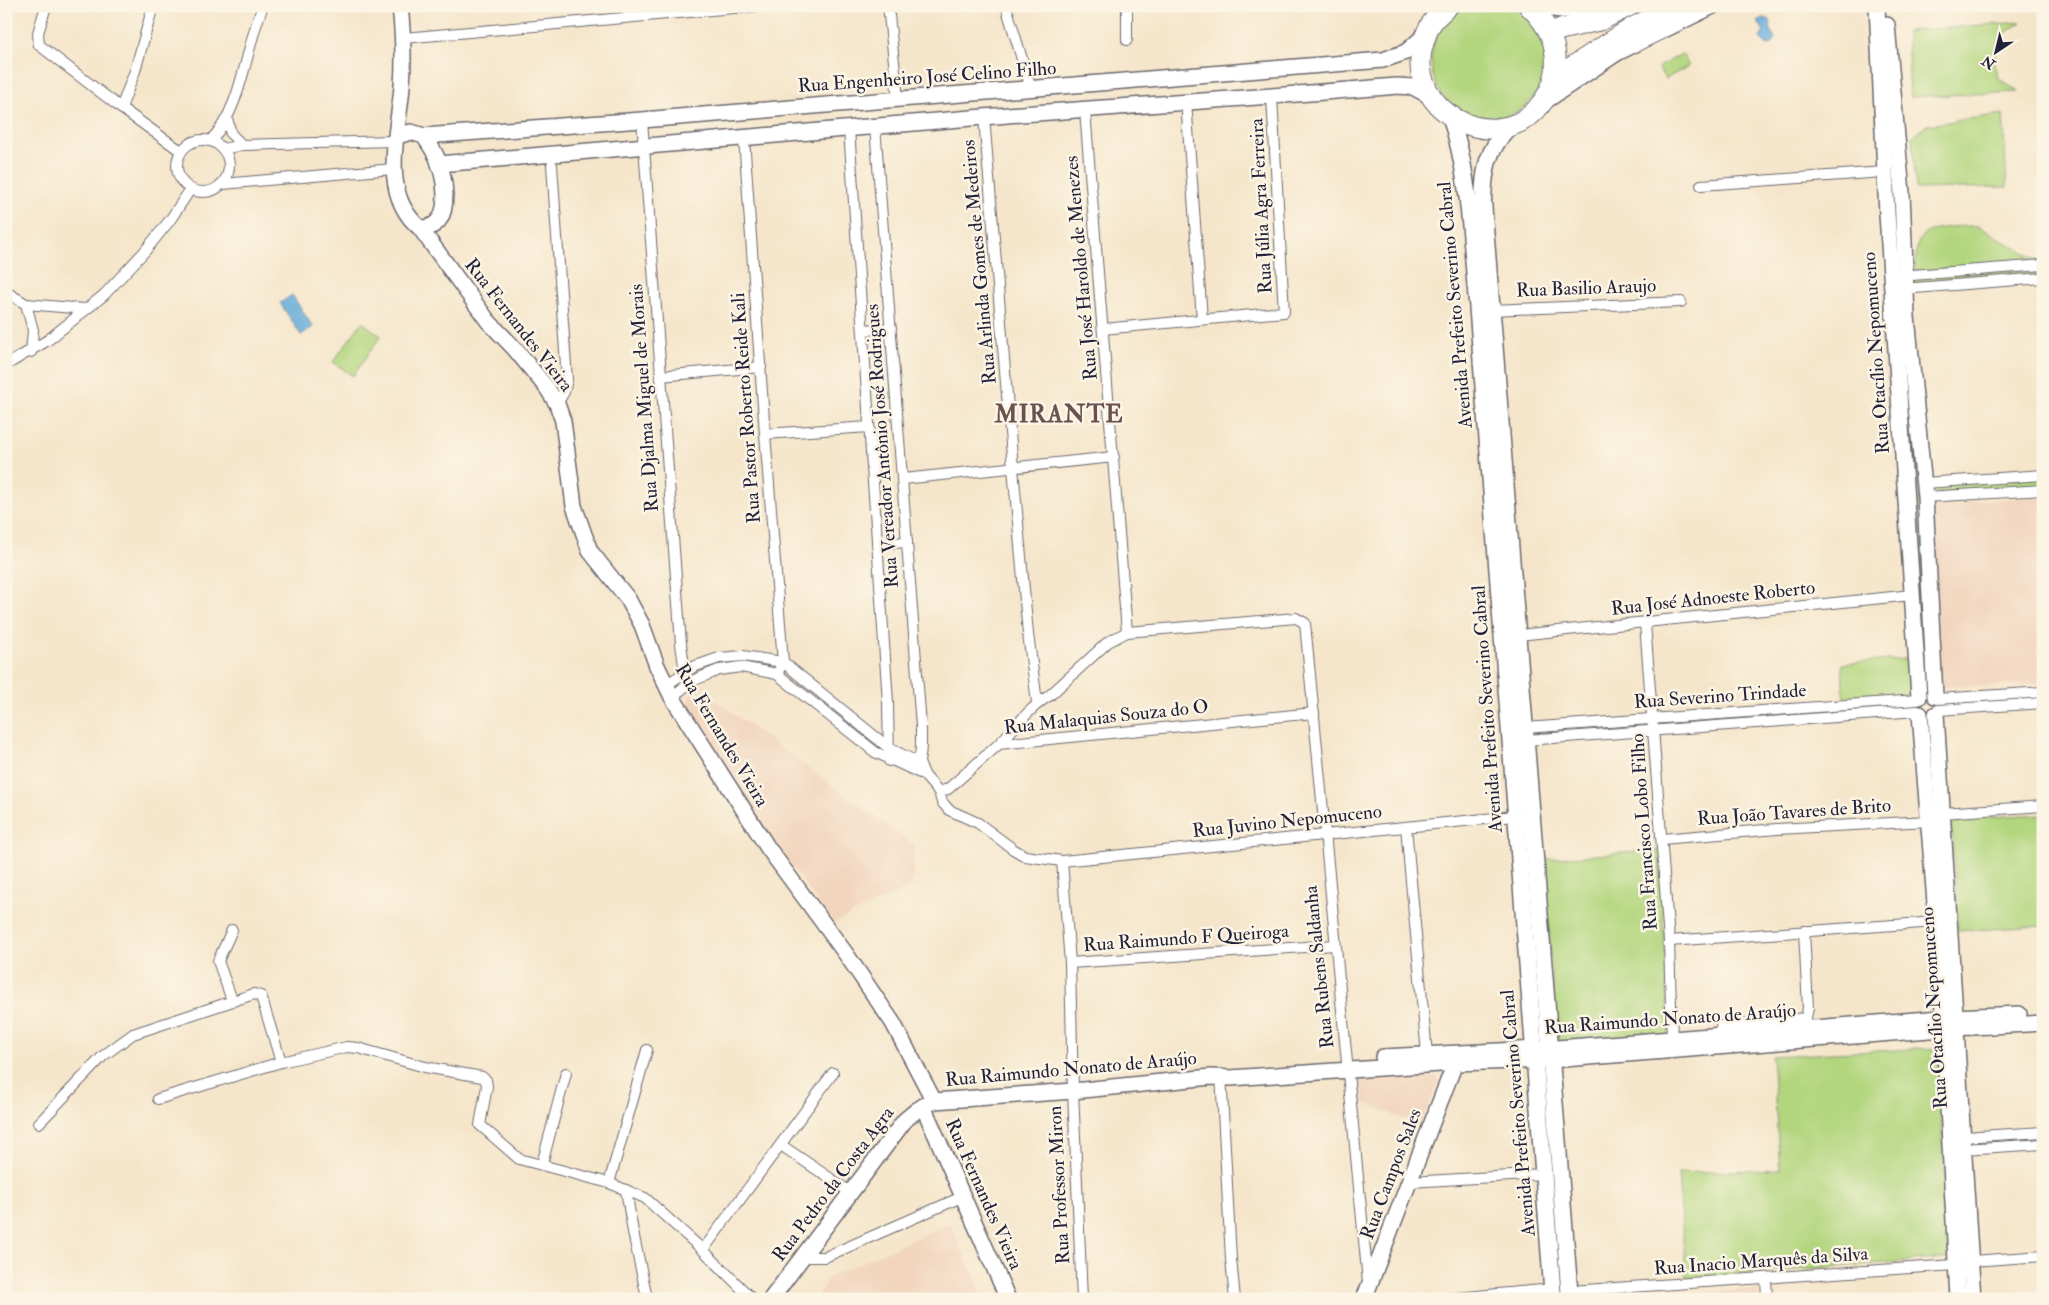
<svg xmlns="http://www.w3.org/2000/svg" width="2049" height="1305" font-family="'IM FELL Double Pica',serif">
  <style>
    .built { fill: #f2d5be }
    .green { fill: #b2d67e; stroke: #6a7c5c }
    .water { fill: #63abda; stroke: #42668a }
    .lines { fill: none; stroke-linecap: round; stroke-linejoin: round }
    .street-casing { stroke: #6c676d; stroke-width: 12 }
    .secondary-casing { stroke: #6c676d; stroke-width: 18 }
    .primary-casing { stroke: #6c676d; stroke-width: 19 }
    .highway-casing { stroke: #6c676d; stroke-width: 22 }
    .street { stroke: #fff; stroke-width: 10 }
    .secondary { stroke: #fff; stroke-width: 15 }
    .primary { stroke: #fff; stroke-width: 16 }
    .highway { stroke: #fff; stroke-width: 20 }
    .labels { text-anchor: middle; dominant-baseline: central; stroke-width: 5; stroke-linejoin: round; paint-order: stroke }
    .street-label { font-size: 19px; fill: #22223b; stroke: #fcf5e5 }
    .district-label { font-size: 24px; font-weight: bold; letter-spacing: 1px; fill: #6a5250; stroke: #fcf5e5 }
  </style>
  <rect width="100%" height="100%" fill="#fcf5e5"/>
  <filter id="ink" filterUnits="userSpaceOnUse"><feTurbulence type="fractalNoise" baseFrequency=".02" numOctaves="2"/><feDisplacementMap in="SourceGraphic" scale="10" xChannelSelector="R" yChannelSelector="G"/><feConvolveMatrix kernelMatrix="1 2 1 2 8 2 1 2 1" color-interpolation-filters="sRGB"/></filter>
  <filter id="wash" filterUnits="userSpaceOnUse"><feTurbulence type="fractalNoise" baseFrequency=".0096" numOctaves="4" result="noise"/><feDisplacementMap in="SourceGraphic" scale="20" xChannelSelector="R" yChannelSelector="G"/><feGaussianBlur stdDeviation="1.12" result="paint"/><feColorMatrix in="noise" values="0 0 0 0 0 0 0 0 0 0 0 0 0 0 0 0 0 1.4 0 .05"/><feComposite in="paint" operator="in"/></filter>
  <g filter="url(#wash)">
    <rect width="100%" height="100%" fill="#f5e6cb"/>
    <!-- built -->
    <g class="built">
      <path d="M2043,497v187l-102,3 -13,-183z"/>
      <path d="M704,692l210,153 -2,41 -79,37 -93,-128 -52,-86 2,-14z"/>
      <path d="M1436,1076l3,4 -19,45 -64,-25 -1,-19z"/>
      <path d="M950,1223l34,76h-169l14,-22z"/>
      <path d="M1758,1289l1,10h-136l44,-4z"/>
    </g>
    <!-- green -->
    <g class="green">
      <circle cx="1489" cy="61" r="58"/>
      <path d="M2021,22l-17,12 -9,18v12l4,14 19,14 -108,5 -3,-66z"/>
      <path d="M1682,54l7,12 -24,13 -7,-12z"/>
      <path d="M2003,114l4,73 -91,2 -4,-52 15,-12z"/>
      <path d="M1978,226l64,37 -127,8c1,-9 0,-19 3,-27 4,-20 44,-17 60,-18z"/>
      <path d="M2043,267v9l-133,10 -2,-9z"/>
      <path d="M1896,301h8l29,392h-8z"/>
      <path d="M362,322l19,14 -28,40 -20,-14z"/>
      <path d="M2043,477v10l-117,7 -1,-9z"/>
      <path d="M1914,658l4,39 -74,6 -2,-39z"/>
      <path d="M2043,814v112l-85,5 -7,-112z"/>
      <path d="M1660,850l9,188 -113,7 -12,-186z"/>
      <path d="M1938,1048l12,210 -264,20 -8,-105 102,-4 -8,-113z"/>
    </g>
    <!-- water -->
    <g class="water">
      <path d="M1763,18l5,1 3,3 -1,8 5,9 -4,6 -5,-1 -6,-6 4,-7 -6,-9z"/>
      <path d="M292,295l21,32 -12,8 -21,-32z"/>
    </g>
  </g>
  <g filter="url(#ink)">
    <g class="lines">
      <!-- street casing -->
      <g class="street-casing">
        <g id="street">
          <path d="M46,6l-8,27 1,12 82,63 60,43"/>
          <path d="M888,6l10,93"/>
          <path d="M1006,6l25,83"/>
          <path d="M1127,6v34"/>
          <path d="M404,38l352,-32"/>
          <path d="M1186,101l16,218"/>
          <path d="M121,108l14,-37 18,-65"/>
          <path d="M1085,111l42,521"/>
          <path d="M984,117l29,351 15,166 9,68"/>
          <path d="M227,118l4,16 11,11"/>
          <path d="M642,120l39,524 4,28"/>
          <path d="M875,126l46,600c0,16 1,31 -5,45"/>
          <path d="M849,129l39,573 1,59"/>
          <path d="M744,138l21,296 18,228 -6,12"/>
          <circle cx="203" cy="166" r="26"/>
          <path d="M210,141c33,-33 35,-93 53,-135"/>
          <path d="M223,149l19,-4 152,-4"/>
          <path d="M552,165l15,215 -3,12 -7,12"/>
          <path d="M223,184l170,-15"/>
          <path d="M1701,185l183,-13"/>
          <path d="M1899,276l144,-11"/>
          <path d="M1902,289l141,-11"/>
          <path d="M6,292l20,12 59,5"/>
          <path d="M26,304l7,26 -2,22"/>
          <path d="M1492,310l189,-8"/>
          <path d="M1103,329l181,-17 -12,-215"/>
          <path d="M863,330l28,-2"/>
          <path d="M6,365l42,-25 56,-45 41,-44 25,-31 20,-30"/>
          <path d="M660,376l101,-9"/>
          <path d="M765,434l104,-7"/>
          <path d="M903,479l211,-22"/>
          <path d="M1924,483l119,-8"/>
          <path d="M1925,497l118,-7"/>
          <path d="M877,544l30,-2"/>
          <path d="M1645,623l24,318 3,98"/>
          <path d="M1518,635l394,-40"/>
          <path d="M666,685l27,-18 26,-9 24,-2 40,6 106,86 30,15"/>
          <path d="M672,697l20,-16 27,-11 22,-3 36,7 98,78 45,21"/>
          <path d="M1937,699l106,-7"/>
          <path d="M1938,710l105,-7"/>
          <path d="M1525,728l392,-28"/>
          <path d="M1526,740l391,-29"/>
          <path d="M999,744c15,-15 32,-38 50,-48l59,-54 19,-10 169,-14 9,5 63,659"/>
          <path d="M919,763l6,13 14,16 3,10 7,8 29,13 35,26 12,7 37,5 453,-45"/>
          <path d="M939,792l9,-3 51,-45 315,-31"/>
          <path d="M1942,813l101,-7"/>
          <path d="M1406,827l21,227"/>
          <path d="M1662,839l115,-10 152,-8"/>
          <path d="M1062,861l8,102 3,128 9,208"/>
          <path d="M232,930l-14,31 14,39"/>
          <path d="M1669,941l267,-19"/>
          <path d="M1070,963l265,-18"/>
          <path d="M1721,1026l85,-8 2,-10 -4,-77"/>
          <path d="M1221,1074l10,185 4,40"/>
          <path d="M158,1099l123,-37 66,-15 11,1 67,19 57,10 4,3 1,6 -7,39 39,34 90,24 36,15 58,52 49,49"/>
          <path d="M39,1123l64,-67 30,-22 121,-40 7,2 20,66"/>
          <path d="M1962,1137l81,-5"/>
          <path d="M781,1145l69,47"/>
          <path d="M1963,1149l80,-5"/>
          <path d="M542,1164l24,-91"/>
          <path d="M1409,1182l134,-8"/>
          <path d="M609,1183l38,-133"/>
          <path d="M626,1190l7,42 14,66"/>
          <path d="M703,1250l130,-177"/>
          <path d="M801,1257h24l139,-61"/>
          <path d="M1971,1261l72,-5"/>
          <path d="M1766,1278l1,21"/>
          <path d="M1570,1291l385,-26"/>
          <path d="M1446,1299l106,-10"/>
        </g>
      </g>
      <!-- secondary casing -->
      <g class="secondary-casing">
        <g id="secondary">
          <path d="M400,6c3,27 4,53 2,80 -3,46 -24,107 18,142l68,93 26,27 33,40 10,16 6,17 11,85 16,45 38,48 14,26 15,41 15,31 96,151 78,106 47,69 41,78"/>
          <path d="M1533,6c21,3 39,8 59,0"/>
          <path d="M1877,6l10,208 32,483"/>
          <path d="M1887,25l15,168 5,124 18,180 10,199"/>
          <path d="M1544,102l73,-49 96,-47"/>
          <path d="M397,136l14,-4 13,4c5,8 12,17 15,27 7,20 14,67 -19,65"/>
          <path d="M424,136l218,-16 741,-60 23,-8 19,-17"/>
          <path d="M439,164c182,-15 363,-32 544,-47 138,-11 276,-19 414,-31l16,1 17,9"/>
          <path d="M1920,714l22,276 16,309"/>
          <path d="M1936,714l37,585"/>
          <path d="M1383,1057l174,-9 397,-31 65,-3"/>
          <path d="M923,1106l85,193"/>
          <path d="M771,1299l134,-179 12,-10 17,-9 139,-10 138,-14 19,1 225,-15 96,-3 404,-32 88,-5"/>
          <path d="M1364,1299l91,-236"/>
        </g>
      </g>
      <!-- primary casing -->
      <g class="primary-casing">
        <g id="primary">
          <path d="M1451,118c19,58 20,123 26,183l76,998"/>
          <path d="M1509,126c-22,26 -25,41 -26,75l87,1098"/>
        </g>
      </g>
      <!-- highway casing -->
      <g class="highway-casing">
        <g id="highway">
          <path d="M1448,6c-5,5 -10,9 -14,14 -7,8 -9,18 -12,28 -14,62 69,108 114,62 9,-10 17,-22 19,-36 4,-28 -6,-49 -26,-68"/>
          <path d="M1550,32l51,-12 28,-14"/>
          <path d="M1555,78l77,-50 44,-22"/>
        </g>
      </g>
      <!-- street -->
      <use href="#street" class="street"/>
      <!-- secondary -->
      <use href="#secondary" class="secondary"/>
      <!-- primary -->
      <use href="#primary" class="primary"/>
      <!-- highway -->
      <use href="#highway" class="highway"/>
    </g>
  </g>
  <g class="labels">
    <!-- street labels -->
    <g class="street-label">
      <text transform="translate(927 77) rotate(-4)">Rua Engenheiro José Celino Filho</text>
      <text transform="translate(1261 206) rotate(-93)">Rua Júlia Agra Ferreira</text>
      <text transform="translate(979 262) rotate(-95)">Rua Arlinda Gomes de Medeiros</text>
      <text transform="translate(1081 268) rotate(-95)">Rua José Haroldo de Menezes</text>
      <text transform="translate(1586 288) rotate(-2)">Rua Basilio Araujo</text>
      <text transform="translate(1455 305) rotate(-95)">Avenida Prefeito Severino Cabral</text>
      <text transform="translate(519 325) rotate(52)">Rua Fernandes Vieira</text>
      <text transform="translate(1876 353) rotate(-94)">Rua Otacílio Nepomuceno</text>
      <text transform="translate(644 398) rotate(-94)">Rua Djalma Miguel de Morais</text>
      <text transform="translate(746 408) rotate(-94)">Rua Pastor Roberto Reide Kali</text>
      <text transform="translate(882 446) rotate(-94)">Rua Vereador Antônio José Rodrigues</text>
      <text transform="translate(1713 598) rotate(-6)">Rua José Adnoeste Roberto</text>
      <text transform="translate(1720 696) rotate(-4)">Rua Severino Trindade</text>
      <text transform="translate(1487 709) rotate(-94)">Avenida Prefeito Severino Cabral</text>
      <text transform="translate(1106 717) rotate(-6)">Rua Malaquias Souza do O</text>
      <text transform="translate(722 735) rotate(59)">Rua Fernandes Vieira</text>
      <text transform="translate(1794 812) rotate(-4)">Rua João Tavares de Brito</text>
      <text transform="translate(1287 821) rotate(-6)">Rua Juvino Nepomuceno</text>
      <text transform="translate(1644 832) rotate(-94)">Rua Francisco Lobo Filho</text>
      <text transform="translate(1186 938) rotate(-4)">Rua Raimundo F Queiroga</text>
      <text transform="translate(1319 967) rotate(-96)">Rua Rubens Saldanha</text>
      <text transform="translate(1934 1008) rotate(-94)">Rua Otacílio Nepomuceno</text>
      <text transform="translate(1670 1019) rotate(-4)">Rua Raimundo Nonato de Araújo</text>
      <text transform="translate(1071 1069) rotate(-5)">Rua Raimundo Nonato de Araújo</text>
      <text transform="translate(1518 1113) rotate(-95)">Avenida Prefeito Severino Cabral</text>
      <text transform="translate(1391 1174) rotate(-69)">Rua Campos Sales</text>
      <text transform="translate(833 1184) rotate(-53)">Rua Pedro da Costa Agra</text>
      <text transform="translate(1059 1185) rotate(-93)">Rua Professor Miron</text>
      <text transform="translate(984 1194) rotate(66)">Rua Fernandes Vieira</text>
      <text transform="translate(1761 1261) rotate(-4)">Rua Inacio Marquês da Silva</text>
    </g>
    <!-- district labels -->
    <g class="district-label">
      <text x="1059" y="414">MIRANTE</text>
    </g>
  </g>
  <!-- margin -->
  <rect width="2049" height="1305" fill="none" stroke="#fcf5e5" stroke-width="25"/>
  <!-- north arrow -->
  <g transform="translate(1996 52) rotate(215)" stroke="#fcf5e5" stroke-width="4" paint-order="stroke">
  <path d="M0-4L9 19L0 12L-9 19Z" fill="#22223b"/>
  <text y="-8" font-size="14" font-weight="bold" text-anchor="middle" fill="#22223b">N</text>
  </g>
</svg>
